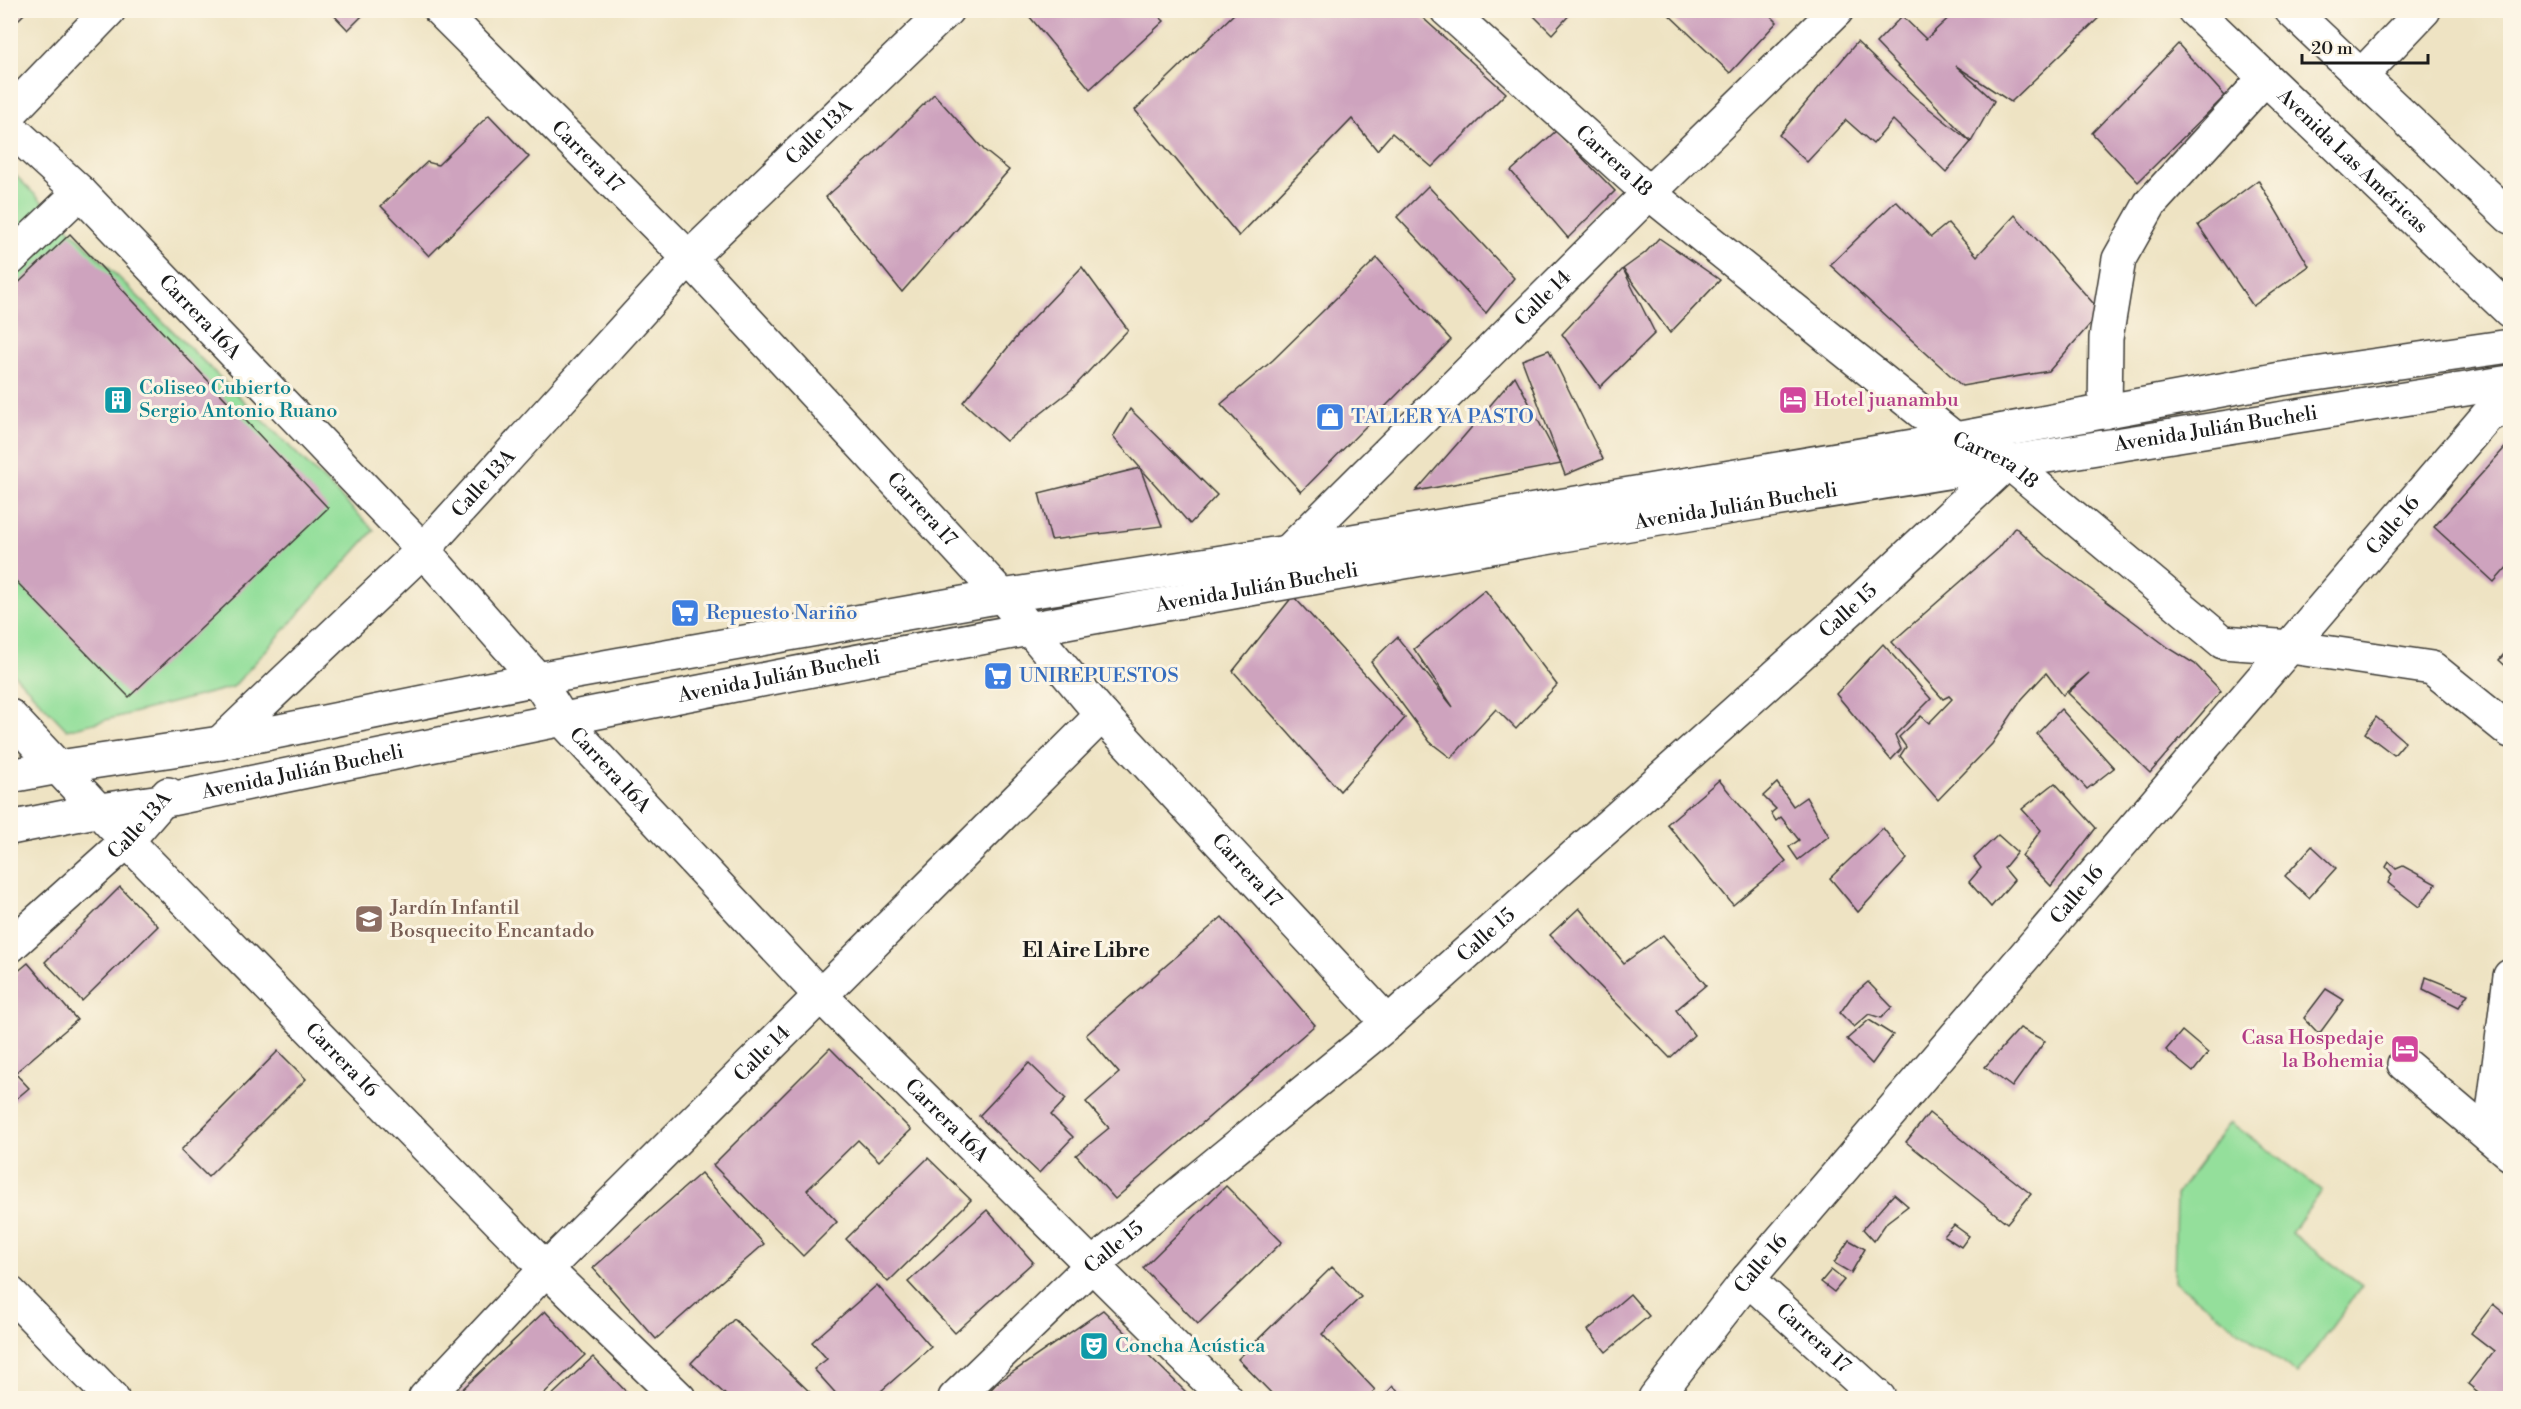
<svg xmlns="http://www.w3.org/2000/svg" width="2521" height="1409" font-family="'Libre Bodoni',serif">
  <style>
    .green { fill: #94df9b; stroke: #587e5c; stroke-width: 1.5 }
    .building { fill: #cea3be }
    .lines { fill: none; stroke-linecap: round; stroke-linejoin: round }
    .minor-casing { stroke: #3c3a35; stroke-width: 36 }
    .major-casing { stroke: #3c3a35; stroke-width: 36 }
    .minor { stroke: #fff; stroke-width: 33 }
    .major { stroke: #fff; stroke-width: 33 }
    .labels { text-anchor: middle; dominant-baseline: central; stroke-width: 6; stroke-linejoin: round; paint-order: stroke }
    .street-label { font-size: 20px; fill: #1c1c1c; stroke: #fcf5e5 }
    .culture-label { font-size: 20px; fill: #0d838f; stroke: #fcf5e5; text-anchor: start }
    .hotel-label { font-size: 20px; fill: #b23c85; stroke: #fcf5e5; text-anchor: start }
    .shop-label { font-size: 20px; fill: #366cbe; stroke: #fcf5e5; text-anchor: start }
    .education-label { font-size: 20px; fill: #785e54; stroke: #fcf5e5; text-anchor: start }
    .neighbourhood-label { font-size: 21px; font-weight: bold; fill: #1c1c1c; stroke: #fcf5e5 }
  </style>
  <rect width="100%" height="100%" fill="#fcf5e5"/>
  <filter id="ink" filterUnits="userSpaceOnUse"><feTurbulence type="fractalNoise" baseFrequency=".0167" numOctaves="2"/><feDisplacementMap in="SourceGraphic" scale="12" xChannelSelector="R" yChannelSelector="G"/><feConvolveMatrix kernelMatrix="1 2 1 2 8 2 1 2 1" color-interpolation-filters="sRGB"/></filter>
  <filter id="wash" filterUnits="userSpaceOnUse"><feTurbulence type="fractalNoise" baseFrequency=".008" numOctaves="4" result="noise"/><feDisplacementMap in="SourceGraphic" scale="24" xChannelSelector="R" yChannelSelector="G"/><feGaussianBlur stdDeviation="1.35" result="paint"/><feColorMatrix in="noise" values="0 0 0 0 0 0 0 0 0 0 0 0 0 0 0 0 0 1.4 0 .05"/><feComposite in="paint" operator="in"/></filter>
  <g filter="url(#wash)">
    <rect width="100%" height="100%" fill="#eee3c3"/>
    <!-- green -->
    <g class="green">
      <path d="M10,170l364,360 -141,157 -166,43 -56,-59z"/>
      <path d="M2230,1122l92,69 -31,42 71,53 -65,88 -123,-93 2,-86z"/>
    </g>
    <g id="blocks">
      <!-- building -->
      <g class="building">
        <path d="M10,10h18l-18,18z"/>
        <path d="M329,10h39l-20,20z"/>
        <path d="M1024,10h128l12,11 -74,68z"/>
        <path d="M1238,10h176l92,83 -74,74 -40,-34 -15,17 -25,-31 -113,117 -104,-126z"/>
        <path d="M1528,10h46l-22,24z"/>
        <path d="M1664,10h101l12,12 -47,51z"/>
        <path d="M1957,10h150l-96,92 -55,-36 38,35 -23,41 -95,-99 26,-27 24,23z"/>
        <path d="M1857,42l59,56 55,44 -25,30 -53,-52 -20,24 -27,-24 -39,42 -28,-27z"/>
        <path d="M2178,44l47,52 -87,86 -46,-49z"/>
        <path d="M934,94l50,56 25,20 -107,122 -76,-95 47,-42z"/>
        <path d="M489,115l40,42 -100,99 -48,-50 46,-44 11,3z"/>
        <path d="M1556,131l59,60 -47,47 -57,-67z"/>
        <path d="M2258,180l51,86 -56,40 -55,-81z"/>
        <path d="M1428,186l86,92 -28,35 -89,-96z"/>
        <path d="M1896,201l35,36 17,-14 29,33 38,-41 86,97 -52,59 -87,15 -132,-121z"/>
        <path d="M70,234l258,274 -199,189 -119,-122v-284z"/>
        <path d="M1659,238l61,42 -50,53 -47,-64 32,64 -55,54 -38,-53 61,-65 22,-16z"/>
        <path d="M1377,258l74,82 -150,152 -80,-88 52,-44z"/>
        <path d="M1082,267l46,63 -57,60 -65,51 -43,-39 60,-73z"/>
        <path d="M1549,350l54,109 -38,16 -43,-115z"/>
        <path d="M1515,376l46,88 -145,27 49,-56z"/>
        <path d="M1130,409l87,86 -27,29 -77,-87z"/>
        <path d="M2510,442v122l-16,18 -60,-55z"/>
        <path d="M1140,468l22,58 -111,14 -12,-47z"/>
        <path d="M2015,527l31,29 123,92 26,16 26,27 -71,82 -82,-80 21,-20 -26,22 -17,-22 -24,26 -30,45 -54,56 -38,-44 6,-9 -7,-10 22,-21 8,7 23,-24 -3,-3 -6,3 -51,-57 107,-94z"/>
        <path d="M1485,590l72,95 -41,44 -20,-20 -45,49 -21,-16 -59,-80 26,-25 56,70 -39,-58z"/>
        <path d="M1293,596l112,122 -65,73 -107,-120z"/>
        <path d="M1883,644l48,55 -36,36 6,14 -10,11 -55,-66z"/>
        <path d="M2510,647v23l-11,-10z"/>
        <path d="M2061,709l53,59 -27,21 -50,-55z"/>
        <path d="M2376,717l29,25 -11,13 -29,-22z"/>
        <path d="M1719,780l67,81 -53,44 -66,-81z"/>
        <path d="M1777,783l16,23 13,-9 23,39 -31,24 -9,-13 10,-7 -18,-23 -5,4 -5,-8 5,-4 -13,-13z"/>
        <path d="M2055,783l41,45 -45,58 -29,-30 19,-26 -19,-21z"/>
        <path d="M1883,828l24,31 -49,53 -28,-34z"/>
        <path d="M1998,835l19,17 -13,16 10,12 -23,27 -22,-25 12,-14 -7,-10z"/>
        <path d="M2312,846l24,22 -27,30 -24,-22z"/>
        <path d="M2389,862l7,7 7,-3 33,18 -17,23 -31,-24 4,-9 -6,-7z"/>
        <path d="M120,887l38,39 -76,75 -37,-39z"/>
        <path d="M1579,908l45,55 39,-28 43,50 -30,25 18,25 -24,23 -120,-123z"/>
        <path d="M1222,917l93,108 -200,174 -39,-44 33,-27 -23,-26 33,-29 -33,-38z"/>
        <path d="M28,963l49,57 -62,53 14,15 -19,16v-126z"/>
        <path d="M2426,977l42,17 -9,13 -36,-18z"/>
        <path d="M1868,982l24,25 -11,11 -12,-4 -15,13 -14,-14 12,-17z"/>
        <path d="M2326,989l18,11 -25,34 -15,-16z"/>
        <path d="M1869,1020l24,15 -21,29 -25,-25z"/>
        <path d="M2020,1028l25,13 -33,46 -27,-20z"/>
        <path d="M2182,1031l26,22 -15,19 -27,-22z"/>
        <path d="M830,1048l81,82 -32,31 -21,-21 -51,50 30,32 -34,34 -90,-91z"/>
        <path d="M278,1051l28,28 -98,98 -27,-27z"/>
        <path d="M1029,1063l37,36 -15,16 22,22 -34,36 -60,-57z"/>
        <path d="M1929,1113l102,81 -24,29 -101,-81z"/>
        <path d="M928,1158l43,42 -83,82 -42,-43z"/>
        <path d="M701,1173l63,71 -108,95 -63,-71z"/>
        <path d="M1226,1186l56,56 -84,82 -55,-56z"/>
        <path d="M1894,1194l14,12 -21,16 -13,19 -11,-12z"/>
        <path d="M987,1210l46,52 -78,71 -47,-51z"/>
        <path d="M1954,1225l15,11 -8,11 -17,-11z"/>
        <path d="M1849,1240l16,9 -14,24 -17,-10z"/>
        <path d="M1332,1267l29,30 -39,37 53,56 -8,8h-91l-38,-39z"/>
        <path d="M1831,1270l13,10 -10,12 -13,-10z"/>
        <path d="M877,1285l54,62 -58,51h-33l-26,-29 13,-10 -15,-17z"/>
        <path d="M1630,1294l19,22 -43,36 -18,-22z"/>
        <path d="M2493,1304l17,14v80h-24l-18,-14 26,-33 -23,-18z"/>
        <path d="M1103,1310l89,88h-209l14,-15z"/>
        <path d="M545,1311l40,44 -46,43h-86z"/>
        <path d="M734,1319l82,79h-87l-38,-35z"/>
        <path d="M593,1357l39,41h-83z"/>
        <path d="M1393,1386l13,12h-24z"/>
      </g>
    </g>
  </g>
  <g filter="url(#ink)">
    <use href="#blocks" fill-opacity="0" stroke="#3c3a35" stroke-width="1.5"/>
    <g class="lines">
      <!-- minor casing -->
      <g class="minor-casing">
        <g id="minor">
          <path id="s1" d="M440,10l249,248 313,338 100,119 286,308"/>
          <path id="s2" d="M1447,10l202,183 306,246 53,23 215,180 68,5 141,21 78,63"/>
          <path d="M2361,76l63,-66"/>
          <path d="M10,113l99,-103"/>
          <path id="s3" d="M10,128l70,64 343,358 114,129 25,40 258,276 406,403"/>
          <path d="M10,259l70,-67"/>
          <path d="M2105,412l1,-74 13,-79 31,-55 115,-126"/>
          <path id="s4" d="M1285,555l364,-362 188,-183"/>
          <path id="s5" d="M10,716l117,125 419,428 133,129"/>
          <path id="s6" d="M220,743l203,-193 266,-292 258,-248"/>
          <path d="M10,776l49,-9 161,-24 317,-64 465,-83 285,-44 668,-113 326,-60 229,-33"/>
          <path id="s7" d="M10,828l90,-18 61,-9c364,-75 729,-149 1095,-213 417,-74 836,-139 1254,-206"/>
          <path id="s8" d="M10,946l117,-105 41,-47"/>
          <path d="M2510,976l-20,161 20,17"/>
          <path d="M2404,1064l86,73"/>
          <path id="s9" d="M1748,1279l131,119"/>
          <path d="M10,1293l102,105"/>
          <path id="s10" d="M425,1398l121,-129 556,-554"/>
          <path id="s11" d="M955,1398l136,-132 297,-243 465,-416 155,-145"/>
          <path id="s12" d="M1655,1398l93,-119 739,-863 23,-12"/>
        </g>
      </g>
      <!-- major casing -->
      <g class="major-casing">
        <g id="major">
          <path id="s13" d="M2194,10l316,301"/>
          <path d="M2291,10l219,207"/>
        </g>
      </g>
      <!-- minor -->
      <use href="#minor" class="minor"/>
      <!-- major -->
      <use href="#major" class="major"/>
    </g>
  </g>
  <!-- icons -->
  <defs>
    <g id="building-square" transform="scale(1.5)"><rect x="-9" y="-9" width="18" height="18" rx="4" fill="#0f9aa8" stroke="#fcf5e5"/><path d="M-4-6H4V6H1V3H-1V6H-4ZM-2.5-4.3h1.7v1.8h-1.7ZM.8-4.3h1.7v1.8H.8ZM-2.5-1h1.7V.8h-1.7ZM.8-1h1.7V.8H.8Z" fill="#fff"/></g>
    <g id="hotel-square" transform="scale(1.5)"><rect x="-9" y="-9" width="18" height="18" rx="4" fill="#d1479c" stroke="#fcf5e5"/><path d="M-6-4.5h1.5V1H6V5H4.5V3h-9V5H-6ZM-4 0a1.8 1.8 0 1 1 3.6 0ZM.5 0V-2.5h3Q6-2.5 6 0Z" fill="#fff"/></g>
    <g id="shop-square" transform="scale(1.5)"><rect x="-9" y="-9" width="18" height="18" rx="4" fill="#3f7fe0" stroke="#fcf5e5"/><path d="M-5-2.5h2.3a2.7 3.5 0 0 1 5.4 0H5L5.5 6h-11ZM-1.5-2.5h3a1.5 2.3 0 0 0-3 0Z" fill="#fff"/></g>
    <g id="supermarket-square" transform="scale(1.5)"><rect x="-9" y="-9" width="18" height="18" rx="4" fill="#3f7fe0" stroke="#fcf5e5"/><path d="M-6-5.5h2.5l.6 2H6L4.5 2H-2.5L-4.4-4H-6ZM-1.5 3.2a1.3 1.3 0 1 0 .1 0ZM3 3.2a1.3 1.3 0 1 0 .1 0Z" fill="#fff"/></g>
    <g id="school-square" transform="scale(1.5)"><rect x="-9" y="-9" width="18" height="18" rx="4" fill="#8d6e63" stroke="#fcf5e5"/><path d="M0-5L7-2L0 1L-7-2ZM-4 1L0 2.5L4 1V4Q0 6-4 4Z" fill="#fff"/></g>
    <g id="theatre-square" transform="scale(1.5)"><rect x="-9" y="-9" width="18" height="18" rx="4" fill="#0f9aa8" stroke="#fcf5e5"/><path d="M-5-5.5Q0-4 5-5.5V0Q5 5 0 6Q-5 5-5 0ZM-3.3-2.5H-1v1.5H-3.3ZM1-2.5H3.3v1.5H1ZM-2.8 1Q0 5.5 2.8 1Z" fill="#fff"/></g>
  </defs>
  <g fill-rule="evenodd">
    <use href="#building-square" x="118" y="400"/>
    <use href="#hotel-square" x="1793" y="400"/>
    <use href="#shop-square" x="1330" y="417"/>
    <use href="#supermarket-square" x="685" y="613"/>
    <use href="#supermarket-square" x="998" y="676"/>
    <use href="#school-square" x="369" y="919"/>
    <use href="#hotel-square" x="2405" y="1049"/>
    <use href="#theatre-square" x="1094" y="1346"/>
  </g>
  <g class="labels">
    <!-- street labels -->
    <g class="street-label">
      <text stroke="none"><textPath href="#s6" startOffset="856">Calle 13A</textPath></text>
      <text stroke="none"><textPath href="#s1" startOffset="208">Carrera 17</textPath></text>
      <text stroke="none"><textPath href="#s2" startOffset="225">Carrera 18</textPath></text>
      <text stroke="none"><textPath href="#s13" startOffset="219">Avenida Las Américas</textPath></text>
      <text stroke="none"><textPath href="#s4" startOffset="364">Calle 14</textPath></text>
      <text stroke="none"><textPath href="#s3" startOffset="268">Carrera 16A</textPath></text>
      <text stroke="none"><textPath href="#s7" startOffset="2242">Avenida Julián Bucheli</textPath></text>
      <text stroke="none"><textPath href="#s2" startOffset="711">Carrera 18</textPath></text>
      <text stroke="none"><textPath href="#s6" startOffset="370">Calle 13A</textPath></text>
      <text stroke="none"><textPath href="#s7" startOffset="1756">Avenida Julián Bucheli</textPath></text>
      <text stroke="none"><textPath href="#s1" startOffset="694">Carrera 17</textPath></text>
      <text stroke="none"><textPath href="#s12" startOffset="1143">Calle 16</textPath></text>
      <text stroke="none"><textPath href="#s7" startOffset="1270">Avenida Julián Bucheli</textPath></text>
      <text stroke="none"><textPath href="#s11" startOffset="1191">Calle 15</textPath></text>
      <text stroke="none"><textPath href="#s7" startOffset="784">Avenida Julián Bucheli</textPath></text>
      <text stroke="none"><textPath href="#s3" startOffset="880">Carrera 16A</textPath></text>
      <text stroke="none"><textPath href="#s7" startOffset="298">Avenida Julián Bucheli</textPath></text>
      <text stroke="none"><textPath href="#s8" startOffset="177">Calle 13A</textPath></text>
      <text stroke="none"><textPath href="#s1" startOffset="1180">Carrera 17</textPath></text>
      <text stroke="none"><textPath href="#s12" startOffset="657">Calle 16</textPath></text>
      <text stroke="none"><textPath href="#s11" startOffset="705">Calle 15</textPath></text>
      <text stroke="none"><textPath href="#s10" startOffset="482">Calle 14</textPath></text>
      <text stroke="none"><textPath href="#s5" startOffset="478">Carrera 16</textPath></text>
      <text stroke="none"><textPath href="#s3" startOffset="1366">Carrera 16A</textPath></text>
      <text stroke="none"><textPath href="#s11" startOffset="219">Calle 15</textPath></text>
      <text stroke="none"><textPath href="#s12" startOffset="171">Calle 16</textPath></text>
      <text stroke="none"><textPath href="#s9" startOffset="88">Carrera 17</textPath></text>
    </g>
    <!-- culture labels -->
    <g class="culture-label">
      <text x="139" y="388">Coliseo Cubierto<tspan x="139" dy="23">Sergio Antonio Ruano</tspan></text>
      <text x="1115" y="1346">Concha Acústica</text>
    </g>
    <!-- hotel labels -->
    <g class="hotel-label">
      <text x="1814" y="400">Hotel juanambu</text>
      <text x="2384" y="1038" text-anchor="end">Casa Hospedaje<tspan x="2384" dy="23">la Bohemia</tspan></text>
    </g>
    <!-- shop labels -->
    <g class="shop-label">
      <text x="1351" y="417">TALLER YA PASTO</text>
      <text x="706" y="613">Repuesto Nariño</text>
      <text x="1019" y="676">UNIREPUESTOS</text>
    </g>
    <!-- education labels -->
    <g class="education-label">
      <text x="390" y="908">Jardín Infantil<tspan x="390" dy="23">Bosquecito Encantado</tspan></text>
    </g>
    <!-- neighbourhood labels -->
    <g class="neighbourhood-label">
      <text x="1086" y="951">El Aire Libre</text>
    </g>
  </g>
  <!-- margin -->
  <rect width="2521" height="1409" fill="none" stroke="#fcf5e5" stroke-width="36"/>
  <!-- scale -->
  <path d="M2302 54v9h126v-9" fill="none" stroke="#1c1c1c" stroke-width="3"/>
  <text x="2311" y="54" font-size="18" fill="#1c1c1c" stroke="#fcf5e5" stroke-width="4.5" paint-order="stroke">20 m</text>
</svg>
